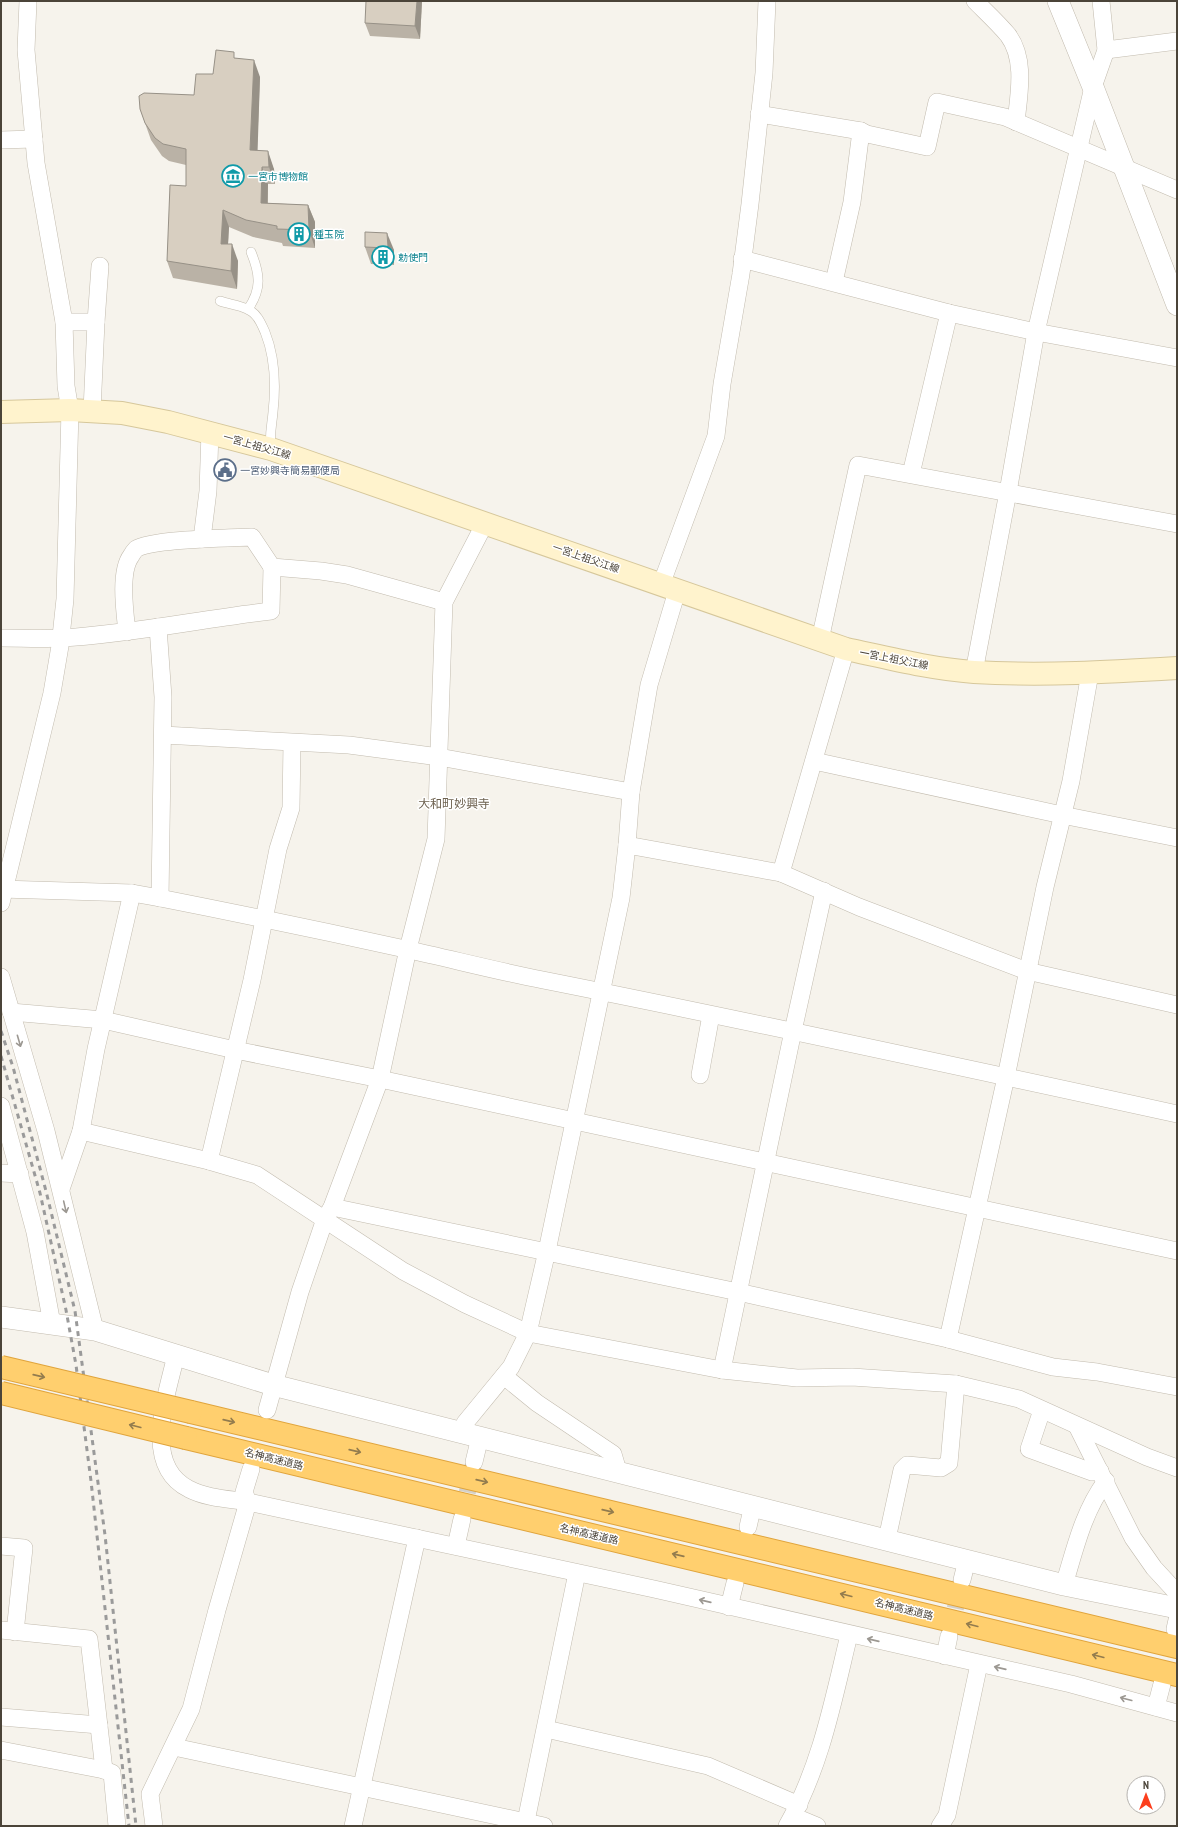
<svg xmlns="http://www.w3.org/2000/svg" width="1178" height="1827" font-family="'PT Sans Narrow','Noto Sans JP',sans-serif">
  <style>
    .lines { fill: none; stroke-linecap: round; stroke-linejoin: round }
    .minor-tunnel { stroke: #d4d0c8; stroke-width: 17; stroke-dasharray: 17 8; stroke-linecap: butt }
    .service-casing { stroke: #c2bbae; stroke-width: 10 }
    .minor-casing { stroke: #c2bbae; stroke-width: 18 }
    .tertiary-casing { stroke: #c2bbae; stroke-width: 22 }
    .secondary-casing { stroke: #d6c79b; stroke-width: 24 }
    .motorway-casing { stroke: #e0a43c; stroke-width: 24 }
    .service { stroke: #fff; stroke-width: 9 }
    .minor { stroke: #fff; stroke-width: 17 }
    .tertiary { stroke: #fff; stroke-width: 21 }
    .secondary { stroke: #fff3cd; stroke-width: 22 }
    .motorway { stroke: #ffcf6e; stroke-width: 22 }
    .rail { stroke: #9a9a9a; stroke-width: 3; stroke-dasharray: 5 5; stroke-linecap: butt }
    .motorway-bridge-casing { stroke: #e0a43c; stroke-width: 24; stroke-linecap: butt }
    .motorway-bridge { stroke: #ffcf6e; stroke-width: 22 }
    .wall { fill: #bab2a6 }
    .shaded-wall { fill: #979187 }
    .building { fill: #d8cfc1; stroke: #979187 }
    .oneway { stroke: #9c9892 }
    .oneway2 { stroke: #937c4e }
    .labels { text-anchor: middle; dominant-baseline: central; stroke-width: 3; stroke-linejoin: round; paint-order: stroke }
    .culture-label { font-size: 10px; fill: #0d838f; stroke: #fff; text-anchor: start }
    .street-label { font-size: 10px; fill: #4b4439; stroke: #fff }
    .service-label { font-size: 10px; fill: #4e5e75; stroke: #fff; text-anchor: start }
    .quarter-label { font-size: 12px; fill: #6e6250; stroke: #fff }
  </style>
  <rect width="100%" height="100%" fill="#f6f3ec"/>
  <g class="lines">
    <!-- minor-tunnel -->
    <g class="minor-tunnel">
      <path d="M462,1517l11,-51"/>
      <path d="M950,1633l11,-51"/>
    </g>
    <!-- service casing -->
    <g class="service-casing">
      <g id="service">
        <path d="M220,301c8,3 19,4 27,8 10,4 14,14 18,23 10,25 11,53 8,80 -1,13 -4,23 -2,36"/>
        <path d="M248,309c14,-20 12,-35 3,-57"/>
      </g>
    </g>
    <!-- minor casing -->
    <g class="minor-casing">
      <g id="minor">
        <path d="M975,1c11,11 23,22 33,34 18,24 11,59 8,87"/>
        <path d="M1106,50l71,-9"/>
        <path d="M759,114l102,17 6,3 60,13 10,-45 68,15 172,73"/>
        <path d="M1,140l33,-1"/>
        <path d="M742,259l207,54 87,19 141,26"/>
        <path d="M834,282l18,-80 9,-71"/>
        <path d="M64,322h32l-4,89"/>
        <path d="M96,322l4,-56"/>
        <path d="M911,474l38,-161"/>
        <path d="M202,539l6,-48 2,-59"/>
        <path d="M661,585l55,-149 6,-52 19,-110 9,-70 14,-131 3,-72"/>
        <path d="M158,627l5,70 -3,201"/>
        <path d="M127,632c-2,-19 -8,-60 4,-76 1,-2 3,-5 5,-7 14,-10 95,-11 116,-12l20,30 49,4 26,4 97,27"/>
        <path d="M1,638c20,0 41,1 61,0 70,-4 139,-19 209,-27l1,-44"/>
        <path d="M820,640l38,-175 319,59"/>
        <path d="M974,672l34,-180 28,-160 57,-245 13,-37 -5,-49"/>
        <path d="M163,735l186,10 90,12 192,35"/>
        <path d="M814,761l248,54 115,23"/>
        <path d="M627,845l4,-53 18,-107 28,-94"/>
        <path d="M781,873l65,-224"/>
        <path d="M1,889l131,4 28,5c81,16 163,33 245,51 46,10 92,22 138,31 212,42 423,88 634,134"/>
        <path d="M1,903l51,-210 8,-47 5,-47 5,-189 -4,-24 -2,-64 -28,-159 -10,-113 2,-49"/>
        <path d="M1,977l45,154 49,199"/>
        <path d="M11,1012l92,8 132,30 145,29 797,172"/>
        <path d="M700,1075l11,-60"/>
        <path d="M1,1106l34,126 17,92"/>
        <path d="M81,1131l128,30 48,14 146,96 62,33 63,29 194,37 75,8 55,-1 104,7 63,15 128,58 30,11"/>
        <path d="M209,1161l43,-181 26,-131 13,-41 1,-65"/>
        <path d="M1,1173l19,1"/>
        <path d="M61,1189l20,-58 15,-82 36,-156"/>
        <path d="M332,1207l406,85 210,47 105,28 44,5 80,15"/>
        <path d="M948,1339l58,-262 39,-190 26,-106 19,-108"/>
        <path d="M176,1355c-9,40 -35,110 13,134 17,9 40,10 59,13l406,87 417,95 106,29"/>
        <path d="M722,1370l71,-339 31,-140"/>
        <path d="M504,1376l33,27 76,51 5,17"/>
        <path d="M267,1410l33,-118 25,-73 7,-12 48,-128 28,-130 28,-110 8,-237 41,-79"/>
        <path d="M1042,1410l-13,39 63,23 8,-1"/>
        <path d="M1077,1426l56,112 21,30 23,25"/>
        <path d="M461,1433l4,-10 46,-56 17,-34 19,-82 74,-353 6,-53 154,28 78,34 168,64 150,34"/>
        <path d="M474,1462l6,-25"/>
        <path d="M748,1527l5,-22"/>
        <path d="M887,1539l15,-69 5,-5 34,3 8,-5 7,-79"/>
        <path d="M1,1546l23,2 -9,84"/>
        <path d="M456,1546l6,-27"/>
        <path d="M962,1580l5,-20"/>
        <path d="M1064,1585c11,-36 19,-73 42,-104"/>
        <path d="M729,1607l6,-24"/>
        <path d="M1175,1629l2,-9"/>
        <path d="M1,1630l88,9 15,131"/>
        <path d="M945,1656l4,-20"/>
        <path d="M1156,1707l6,-23"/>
        <path d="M1,1717l98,8"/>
        <path d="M546,1729l162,37 91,39"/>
        <path d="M174,1747l370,79"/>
        <path d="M1,1750l103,20 8,3 5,53"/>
        <path d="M793,1816l24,10"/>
        <path d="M154,1826l-4,-32 41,-85 26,-99 31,-108 -4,-10 7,-23"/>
        <path d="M353,1826l64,-288"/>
        <path d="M525,1826l52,-253"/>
        <path d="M787,1826c34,-60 46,-125 62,-191"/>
        <path d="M940,1826l7,-11 32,-151"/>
      </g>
    </g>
    <!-- tertiary casing -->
    <g class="tertiary-casing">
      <g id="tertiary">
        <path d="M1058,1l35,86 84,218"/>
        <path d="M1,1317l94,13 178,55 791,200 113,23"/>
      </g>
    </g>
    <!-- secondary casing -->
    <g class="secondary-casing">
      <path id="secondary" d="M1,412l69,-2 52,3 46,9 103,27 575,200c42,9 85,20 128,23 68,4 136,0 203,-4"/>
    </g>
    <!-- motorway casing -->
    <g class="motorway-casing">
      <g id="motorway">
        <path d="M191,1412l986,235"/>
        <path d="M186,1438l991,237"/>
      </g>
    </g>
    <!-- service -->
    <use href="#service" class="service"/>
    <!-- minor -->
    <use href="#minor" class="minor"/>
    <!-- tertiary -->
    <use href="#tertiary" class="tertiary"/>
    <!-- secondary -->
    <use href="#secondary" class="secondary"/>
    <!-- motorway -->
    <use href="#motorway" class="motorway"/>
    <!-- rail -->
    <g class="rail">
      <path d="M1,1031l12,36 33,124 29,120 30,224 31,291"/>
      <path d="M1,1056l39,137 26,117 10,55 15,116 38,345"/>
    </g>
    <!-- motorway-bridge casing -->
    <g class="motorway-bridge-casing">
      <g id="motorway-bridge">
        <path d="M1,1367l190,45"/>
        <path d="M1,1393l185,45"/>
      </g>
    </g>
    <!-- motorway-bridge -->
    <use href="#motorway-bridge" class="motorway-bridge"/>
  </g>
  <!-- wall -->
  <g class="wall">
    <path d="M422,1l-2,38 -50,-3 -5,-13z"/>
    <path d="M236,58l24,19 -3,74 17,18 1,15h-7v19l40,2 7,17v26l-32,-2 -1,-3 -29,-6 -24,-10 -1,17 10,17 -1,28 -64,-11 -6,-17 19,-75v-21l-17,-4 -7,-5 -11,-16 -11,-31 54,-14z"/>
    <path d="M365,232l29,18v15l-23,-1 -6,-17z"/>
  </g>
  <!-- shaded-wall -->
  <g class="shaded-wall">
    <path d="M417,1h5l-2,38 -5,-13z"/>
    <path d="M254,60l6,17 -3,90 -7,-17z"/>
    <path d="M268,151l6,18 1,15 -6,-17z"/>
    <path d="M262,167l6,17 -1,36 -6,-17z"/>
    <path d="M308,205l7,17v26l-6,-18z"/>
    <path d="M223,210l6,17 -2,34 -6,-17z"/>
    <path d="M387,233l7,17v15l-6,-17z"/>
    <path d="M232,244l6,17 -1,28 -6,-18z"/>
  </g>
  <!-- building -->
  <g class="building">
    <path d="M366,1h51l-2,25 -50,-3z"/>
    <path d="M216,50l18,2v6l20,2 -4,90 18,1 1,16h-7l-1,36 47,2 1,25 -32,-1v-3l-31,-6 -23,-10 -2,34h11l-1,27 -64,-10 3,-76 16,1v-37l-23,-5 -8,-6 -10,-15 -5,-14 -1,-13 5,-3 50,2 2,-21h17z"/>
    <path d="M365,232l22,1 1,15 -23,-1z"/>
  </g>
  <!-- one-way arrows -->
  <defs><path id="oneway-shaft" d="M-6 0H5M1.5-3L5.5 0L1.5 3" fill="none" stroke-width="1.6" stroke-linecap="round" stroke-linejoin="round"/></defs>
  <g class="oneway">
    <use href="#oneway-shaft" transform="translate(19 1041) rotate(74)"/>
    <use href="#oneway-shaft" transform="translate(65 1207) rotate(77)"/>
    <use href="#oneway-shaft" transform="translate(705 1601) rotate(-167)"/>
    <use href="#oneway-shaft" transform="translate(873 1640) rotate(-167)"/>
    <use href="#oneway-shaft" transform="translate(1000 1668) rotate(-167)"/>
    <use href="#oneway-shaft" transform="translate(1126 1699) rotate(-165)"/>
  </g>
  <g class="oneway2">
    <use href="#oneway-shaft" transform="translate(39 1376) rotate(13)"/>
    <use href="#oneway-shaft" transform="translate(229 1421) rotate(13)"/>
    <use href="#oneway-shaft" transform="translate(135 1426) rotate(-166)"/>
    <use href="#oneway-shaft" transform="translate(355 1451) rotate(13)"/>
    <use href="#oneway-shaft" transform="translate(482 1481) rotate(13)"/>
    <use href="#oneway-shaft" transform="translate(608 1511) rotate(13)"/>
    <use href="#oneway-shaft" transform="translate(678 1555) rotate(-167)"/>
    <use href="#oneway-shaft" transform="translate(846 1595) rotate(-166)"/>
    <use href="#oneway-shaft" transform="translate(972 1625) rotate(-166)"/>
    <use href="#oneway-shaft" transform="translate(1098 1656) rotate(-166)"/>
  </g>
  <!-- icons -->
  <defs>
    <g id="museum-ring" transform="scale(1.15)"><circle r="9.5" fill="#fff" stroke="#0f9aa8" stroke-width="1.5"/><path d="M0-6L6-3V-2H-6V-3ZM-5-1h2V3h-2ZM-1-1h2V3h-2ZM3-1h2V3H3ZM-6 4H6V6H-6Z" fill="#0f9aa8"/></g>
    <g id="building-ring" transform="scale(1.15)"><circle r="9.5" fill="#fff" stroke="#0f9aa8" stroke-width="1.5"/><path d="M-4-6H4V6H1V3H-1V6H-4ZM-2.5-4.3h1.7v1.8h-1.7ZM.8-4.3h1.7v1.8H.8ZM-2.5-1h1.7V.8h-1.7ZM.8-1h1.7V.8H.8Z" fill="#0f9aa8"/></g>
    <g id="civic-ring" transform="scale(1.15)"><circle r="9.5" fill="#fff" stroke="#5c6f8a" stroke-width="1.5"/><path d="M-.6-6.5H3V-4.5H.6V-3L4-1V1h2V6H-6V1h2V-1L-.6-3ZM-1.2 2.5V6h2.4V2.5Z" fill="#5c6f8a"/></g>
  </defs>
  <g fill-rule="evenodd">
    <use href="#museum-ring" x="233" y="176"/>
    <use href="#building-ring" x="299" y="234"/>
    <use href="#building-ring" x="383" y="257"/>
    <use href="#civic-ring" x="225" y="470"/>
  </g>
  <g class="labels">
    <!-- culture labels -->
    <g class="culture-label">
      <text x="248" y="176">一宮市博物館</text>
      <text x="314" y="234">種玉院</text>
      <text x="398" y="257">勅使門</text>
    </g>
    <!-- street labels -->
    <g class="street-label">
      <text transform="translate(257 446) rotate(16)">一宮上祖父江線</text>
      <text transform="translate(586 558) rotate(19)">一宮上祖父江線</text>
      <text transform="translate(894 659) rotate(11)">一宮上祖父江線</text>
      <text transform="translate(274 1459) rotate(14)">名神高速道路</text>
      <text transform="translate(589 1534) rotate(13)">名神高速道路</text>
      <text transform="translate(904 1609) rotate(14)">名神高速道路</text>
    </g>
    <!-- service labels -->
    <g class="service-label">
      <text x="240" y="470">一宮妙興寺簡易郵便局</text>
    </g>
    <!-- quarter labels -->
    <g class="quarter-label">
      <text x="454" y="803">大和町妙興寺</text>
    </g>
  </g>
  <!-- border -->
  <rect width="1178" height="1827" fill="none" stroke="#4b4439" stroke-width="4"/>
  <!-- north arrow -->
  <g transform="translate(1146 1795)"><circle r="19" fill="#ffffff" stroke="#b7b4b0"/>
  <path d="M0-3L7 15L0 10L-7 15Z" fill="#fc3f1d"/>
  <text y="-6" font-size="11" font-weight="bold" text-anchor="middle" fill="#4b4439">N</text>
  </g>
</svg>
